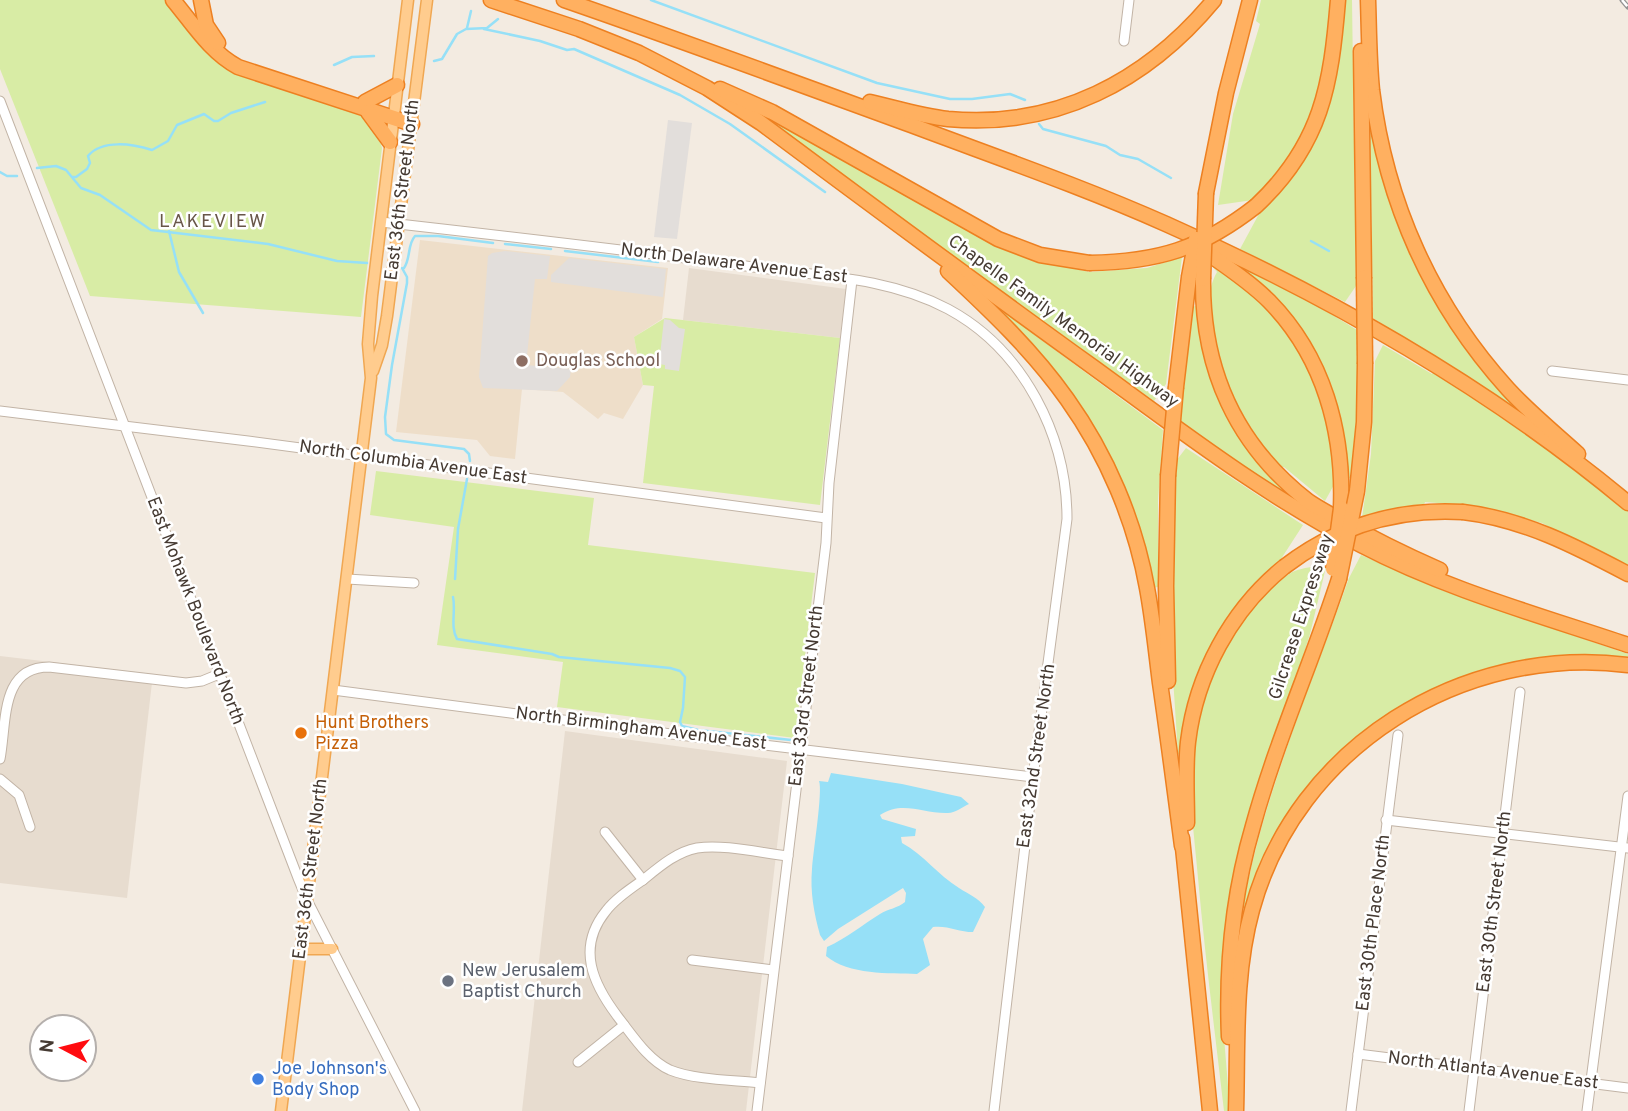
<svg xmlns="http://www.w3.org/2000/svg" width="1628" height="1111" font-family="Overpass,sans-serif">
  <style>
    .residential { fill: #e7dccf }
    .education { fill: #eedec9 }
    .green { fill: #d8eca5 }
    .parking { fill: #e2dedb }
    .water { fill: #96e0f7 }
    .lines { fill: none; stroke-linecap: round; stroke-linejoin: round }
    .stream { stroke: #96e0f7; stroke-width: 2.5 }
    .minor-casing { stroke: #c2b4a6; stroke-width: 11 }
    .major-casing { stroke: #f0a752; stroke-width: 13 }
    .highway-casing { stroke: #ed8021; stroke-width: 17 }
    .minor { stroke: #fff; stroke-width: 9 }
    .major { stroke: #ffcc8e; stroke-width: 10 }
    .highway { stroke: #ffb060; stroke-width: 14 }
    .rail-casing { stroke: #939393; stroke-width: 5 }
    .rail { stroke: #fff; stroke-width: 2.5; stroke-dasharray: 8; stroke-linecap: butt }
    .highway-bridge-casing { stroke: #ed8021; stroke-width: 17; stroke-linecap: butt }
    .highway-bridge { stroke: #ffb060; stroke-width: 14 }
    .education-dot { fill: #8d6e63; stroke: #fff; stroke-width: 2.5 }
    .food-dot { fill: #e8710a; stroke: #fff; stroke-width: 2.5 }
    .worship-dot { fill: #6b7280; stroke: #fff; stroke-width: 2.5 }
    .shop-dot { fill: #3f7fe0; stroke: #fff; stroke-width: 2.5 }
    .labels { text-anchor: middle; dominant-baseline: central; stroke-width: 5; stroke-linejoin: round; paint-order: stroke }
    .street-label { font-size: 18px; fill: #453a32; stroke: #fff }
    .education-label { font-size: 18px; fill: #785e54; stroke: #fff; text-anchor: start }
    .food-label { font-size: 18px; fill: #c56008; stroke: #fff; text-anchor: start }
    .worship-label { font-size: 18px; fill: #5b616d; stroke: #fff; text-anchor: start }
    .shop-label { font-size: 18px; fill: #366cbe; stroke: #fff; text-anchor: start }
    .neighbourhood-label { font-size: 19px; letter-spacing: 2px; fill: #685648; stroke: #fff }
  </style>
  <rect width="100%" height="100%" fill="#f3ebe1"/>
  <!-- residential -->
  <g class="residential">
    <path d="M689,268l157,21 -6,49 -157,-18z"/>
    <path d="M0,656l153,18 -26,224 -127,-15z"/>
    <path d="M565,731l222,30 -41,350h-224z"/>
  </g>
  <!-- education -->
  <path class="education" d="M420,240l248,28 -6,51 -28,18 9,48 -20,34 -19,-6 -6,6 -35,-27 -41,-3 -7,70 -25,-3 -13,-16 -81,-8z"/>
  <!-- green -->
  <g class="green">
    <path d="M0,0h167l64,69 132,47 15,18 4,14 -21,169 -271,-21 -90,-227z"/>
    <path d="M1261,0h70l-7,75 -12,42 -30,53 -29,30 -35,5 15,-91 27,-90 -4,-3z"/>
    <path d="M1342,0h10l4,286 -11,16 -105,-53 20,-37 38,-43 25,-48 14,-48z"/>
    <path d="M769,116l272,145 48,11 58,-4 35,-11 -16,127 -12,17 -388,-280z"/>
    <path d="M1370,124l3,1 38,124 113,161 -3,3 -148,-95z"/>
    <path d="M1236,262l72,38 49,30 1,70 -7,78h-3l-3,-34 -25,-79 -86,-99z"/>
    <path d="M1212,263l48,38 22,21 25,39 23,61 5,61 -10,18 -41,-34h-5c-37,-47 -60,-88 -67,-147 -3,-18 -4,-32 5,-48l-5,-6z"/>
    <path d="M1196,306c3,19 5,39 10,59 11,44 51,108 90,132l-4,4 -114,-81 13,-113z"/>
    <path d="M1004,312l159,118 -5,71v86l-7,1 -44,-131 -107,-142z"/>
    <path d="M665,318l175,20 -20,167 -177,-22 11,-97 -11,-1 -9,-48z"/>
    <path d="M1383,345l49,29 2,-3 85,57 109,83v58l-86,-46 -66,-17 -51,-4 -1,3 -36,6 -26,7 9,-64 4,-93z"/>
    <path d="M1186,448l117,77 -22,34 -37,38 -30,44 -32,114 -4,-1 -7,-107 1,-91 4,-95z"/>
    <path d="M376,471l218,27 -6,47 227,28 -20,165 -238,-31 6,-45 -126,-17 17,-118 -84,-12z"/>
    <path d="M1361,555l83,36 184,63v7l-172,20 -130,89 -78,138h-5c20,-114 68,-221 106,-330z"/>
    <path d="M1315,566l11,1 -16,67 -22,71 -19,54 -47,253 8,99h-6c-9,-78 -19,-155 -26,-233 -4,-47 -12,-97 -4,-144 8,-58 46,-127 95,-160 7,-5 18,-6 26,-8z"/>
  </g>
  <!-- parking -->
  <g class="parking">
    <path d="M668,120l24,3 -15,116 -23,-2z"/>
    <path d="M505,251l45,5 -3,23h-12l-9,86 45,4 -1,8 -13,14 -74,-3 -4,-11 9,-121 4,-3z"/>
    <path d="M569,258l97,11 -3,28 -112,-15v-7z"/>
    <path d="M664,319l6,1 9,8 6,1 -6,42 -14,-2v-4l-6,-1z"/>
  </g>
  <!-- water -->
  <path class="water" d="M831,773l71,11 59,13 8,7c-7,3 -14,9 -21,9 -25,1 -45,-13 -68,2l2,4 34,10 -1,7 -14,1 1,6c22,12 36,32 57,45 11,7 18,9 26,19l-12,25c-14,0 -26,-7 -40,-5l-10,12 7,26 -13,9c-28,-1 -68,1 -91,-18l1,-9c20,-9 35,-22 53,-33 8,-5 18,-6 25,-12l1,-9 -3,-5 -65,41 -14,12 -4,-6c-6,-22 -10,-43 -8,-66 1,-17 11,-78 7,-88l9,1z"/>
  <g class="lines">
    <!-- stream -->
    <g class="stream">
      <path d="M651,0l226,83 73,16h22l38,-5 15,6"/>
      <path d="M467,28l4,-17"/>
      <path d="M484,29l56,12 27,9 7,-1 106,46 50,29 95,68"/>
      <path d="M434,61l8,-2 15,-25 9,-5 21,-1 11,-9"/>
      <path d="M334,65l18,-8 22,-1"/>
      <path d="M1039,124l4,5 63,17 14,9 18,4 33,19"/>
      <path d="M37,168l19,-2 10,4 15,18 19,7 51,35 117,14 69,17 30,2"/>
      <path d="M0,172l7,4h10"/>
      <path d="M73,177h3l11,-8 3,-6 -2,-7c14,-17 45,-12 64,-6l16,-9 9,-16 27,-11 10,7h4l13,-8 34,-11"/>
      <path d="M169,231l10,41 24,41"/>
      <path d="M1311,241l18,10"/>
      <path d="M505,244l46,5"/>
      <path d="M565,251l93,11"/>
      <path d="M402,268l5,9v6l-15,82 -7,52 1,17 8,6 70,9 5,5 1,7"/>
      <path d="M404,268c7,-10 3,-23 11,-32h23l55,7"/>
      <path d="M455,579l3,-50 9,-50"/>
      <path d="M453,597c3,13 -3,30 4,42l95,15 7,3 111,11 10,3 5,6 -2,31 -3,14 2,4 16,4 93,10"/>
    </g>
    <!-- minor casing -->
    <g class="minor-casing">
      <g id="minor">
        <path d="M1124,41l5,-41"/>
        <path d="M0,101l298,777 9,22 108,211"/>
        <path d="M381,222c124,14 248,28 372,45 66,9 135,10 195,42 76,41 119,127 119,210l-34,258 -39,334"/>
        <path d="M1552,371l76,9"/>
        <path d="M0,411l248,30 578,77"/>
        <path d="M347,579l67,4"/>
        <path d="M333,690l338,44 362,43"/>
        <path d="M0,759c7,-37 0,-92 49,-92l137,16 16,-2 17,-7"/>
        <path d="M0,779l19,16 11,32"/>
        <path d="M1386,820l242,28"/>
        <path d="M605,832l38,48"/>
        <path d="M692,960l81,10"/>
        <path d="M1358,1054l270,34"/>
        <path d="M578,1062l46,-37"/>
        <path d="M760,1083c-27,-3 -65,-3 -90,-13 -22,-10 -37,-34 -52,-53 -25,-33 -42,-69 -12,-106 9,-12 24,-22 37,-31 16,-13 33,-28 54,-32 27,-4 64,5 91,8"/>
        <path d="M757,1111l69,-568 3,-60 23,-203"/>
        <path d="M1351,1111l47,-376"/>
        <path d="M1469,1111l51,-419"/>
        <path d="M1587,1111l41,-315"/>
      </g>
    </g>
    <!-- major casing -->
    <g class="major-casing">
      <g id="major">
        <path d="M373,371l9,-26 5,-29 40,-316"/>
        <path d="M301,949h31"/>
        <path d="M281,1111l90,-733 -3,-34 4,-48 36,-296"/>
      </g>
    </g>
    <!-- highway casing -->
    <g class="highway-casing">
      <g id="highway">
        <path d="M173,0c20,24 37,52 65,67l174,57"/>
        <path d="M201,0l5,25 12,18"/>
        <path d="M491,0l88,29 60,24 68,35 54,35c110,82 221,164 332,244 88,64 171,128 268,178 84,44 178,70 267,100"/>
        <path d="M564,0c116,40 232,83 347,125 85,32 172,62 255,99 162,72 325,165 462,279"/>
        <path d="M1368,0c1,30 1,60 4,90 14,113 60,215 136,299 22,24 47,44 70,65"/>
        <path d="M1361,51l3,226"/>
        <path d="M720,89l52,23 226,127 42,16 49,8"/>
        <path d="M365,102l32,-17"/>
        <path d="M870,102c26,6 52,14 78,17 108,10 199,-38 266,-119"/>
        <path d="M368,112l22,30"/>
        <path d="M1206,193l20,-100 24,-93"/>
        <path d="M1256,206c66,-62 75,-121 82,-206"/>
        <path d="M1197,246c24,17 51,34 72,55 55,56 75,131 72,207"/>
        <path d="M948,271c43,40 85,80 119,128 40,56 68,122 80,189 6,32 9,64 13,95 8,55 15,109 22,163"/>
        <path d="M1203,279c-1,90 33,166 105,222 10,7 22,13 32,19 33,19 66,35 100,50"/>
        <path d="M1176,387l13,-110"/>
        <path d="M1168,476l-2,110 2,95"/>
        <path d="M1357,491l7,-69 1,-58"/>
        <path d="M1463,512c60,7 112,34 165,62"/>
        <path d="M1187,823c0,-27 -2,-54 1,-81 8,-67 43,-132 96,-175"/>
        <path d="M1182,838l28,273"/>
        <path d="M1229,1037c-3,-71 4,-143 24,-211 23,-84 59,-164 86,-247"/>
        <path d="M1236,1111c2,-67 -2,-136 16,-201 44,-163 211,-266 376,-245"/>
      </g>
    </g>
    <!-- minor -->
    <use href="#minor" class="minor"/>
    <!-- major -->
    <use href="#major" class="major"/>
    <!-- highway -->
    <use href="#highway" class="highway"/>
    <!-- rail casing -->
    <g class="rail-casing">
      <path id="rail" d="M1622,0l6,7"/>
    </g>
    <!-- rail -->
    <use href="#rail" class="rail"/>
    <!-- highway-bridge casing -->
    <g class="highway-bridge-casing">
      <g id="highway-bridge">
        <path d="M1089,263c69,-1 112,-14 167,-57"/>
        <path d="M1189,277l7,-38"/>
        <path d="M1364,277l1,87"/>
        <path d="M1203,279l3,-86"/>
        <path d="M1168,476l8,-89"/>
        <path d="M1284,567c52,-40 113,-59 179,-55"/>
        <path d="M1333,569l8,-61"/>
        <path d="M1339,579l18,-88"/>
      </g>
    </g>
    <!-- highway-bridge -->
    <use href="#highway-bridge" class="highway-bridge"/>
  </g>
  <!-- markers -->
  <circle class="education-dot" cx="522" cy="361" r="7"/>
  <circle class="food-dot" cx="301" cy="733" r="7"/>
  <circle class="worship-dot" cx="448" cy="981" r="7"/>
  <circle class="shop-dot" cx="258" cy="1079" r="7"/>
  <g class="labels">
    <!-- street labels -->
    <g class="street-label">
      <text transform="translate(403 190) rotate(-83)">East 36th Street North</text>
      <text transform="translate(734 264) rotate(7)">North Delaware Avenue East</text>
      <text transform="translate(1063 322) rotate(36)">Chapelle Family Memorial Highway</text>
      <text transform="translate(413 463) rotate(8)">North Columbia Avenue East</text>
      <text transform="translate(195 611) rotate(69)">East Mohawk Boulevard North</text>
      <text transform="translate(1302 617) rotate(-72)">Gilcrease Expressway</text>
      <text transform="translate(807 696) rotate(-83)">East 33rd Street North</text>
      <text transform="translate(641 729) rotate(7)">North Birmingham Avenue East</text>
      <text transform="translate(1037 756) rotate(-82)">East 32nd Street North</text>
      <text transform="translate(311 869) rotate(-83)">East 36th Street North</text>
      <text transform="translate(1495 902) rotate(-83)">East 30th Street North</text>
      <text transform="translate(1374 923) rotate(-83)">East 30th Place North</text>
      <text transform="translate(1493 1071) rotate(7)">North Atlanta Avenue East</text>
    </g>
    <!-- education labels -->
    <g class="education-label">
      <text x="536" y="361">Douglas School</text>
    </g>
    <!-- food labels -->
    <g class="food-label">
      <text x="315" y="723">Hunt Brothers<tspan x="315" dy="21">Pizza</tspan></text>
    </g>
    <!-- worship labels -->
    <g class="worship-label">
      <text x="462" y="971">New Jerusalem<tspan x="462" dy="21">Baptist Church</tspan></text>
    </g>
    <!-- shop labels -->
    <g class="shop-label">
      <text x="272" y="1069">Joe Johnson's<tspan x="272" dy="21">Body Shop</tspan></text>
    </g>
    <!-- neighbourhood labels -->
    <g class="neighbourhood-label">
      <text x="213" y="222">LAKEVIEW</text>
    </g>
  </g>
  <!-- north arrow -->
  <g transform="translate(63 1048) rotate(277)"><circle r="33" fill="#ffffff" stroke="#b5b0ad" stroke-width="2"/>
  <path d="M0-5L12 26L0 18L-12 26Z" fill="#ff0c10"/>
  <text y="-10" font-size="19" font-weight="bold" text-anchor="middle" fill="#453a32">N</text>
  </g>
</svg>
